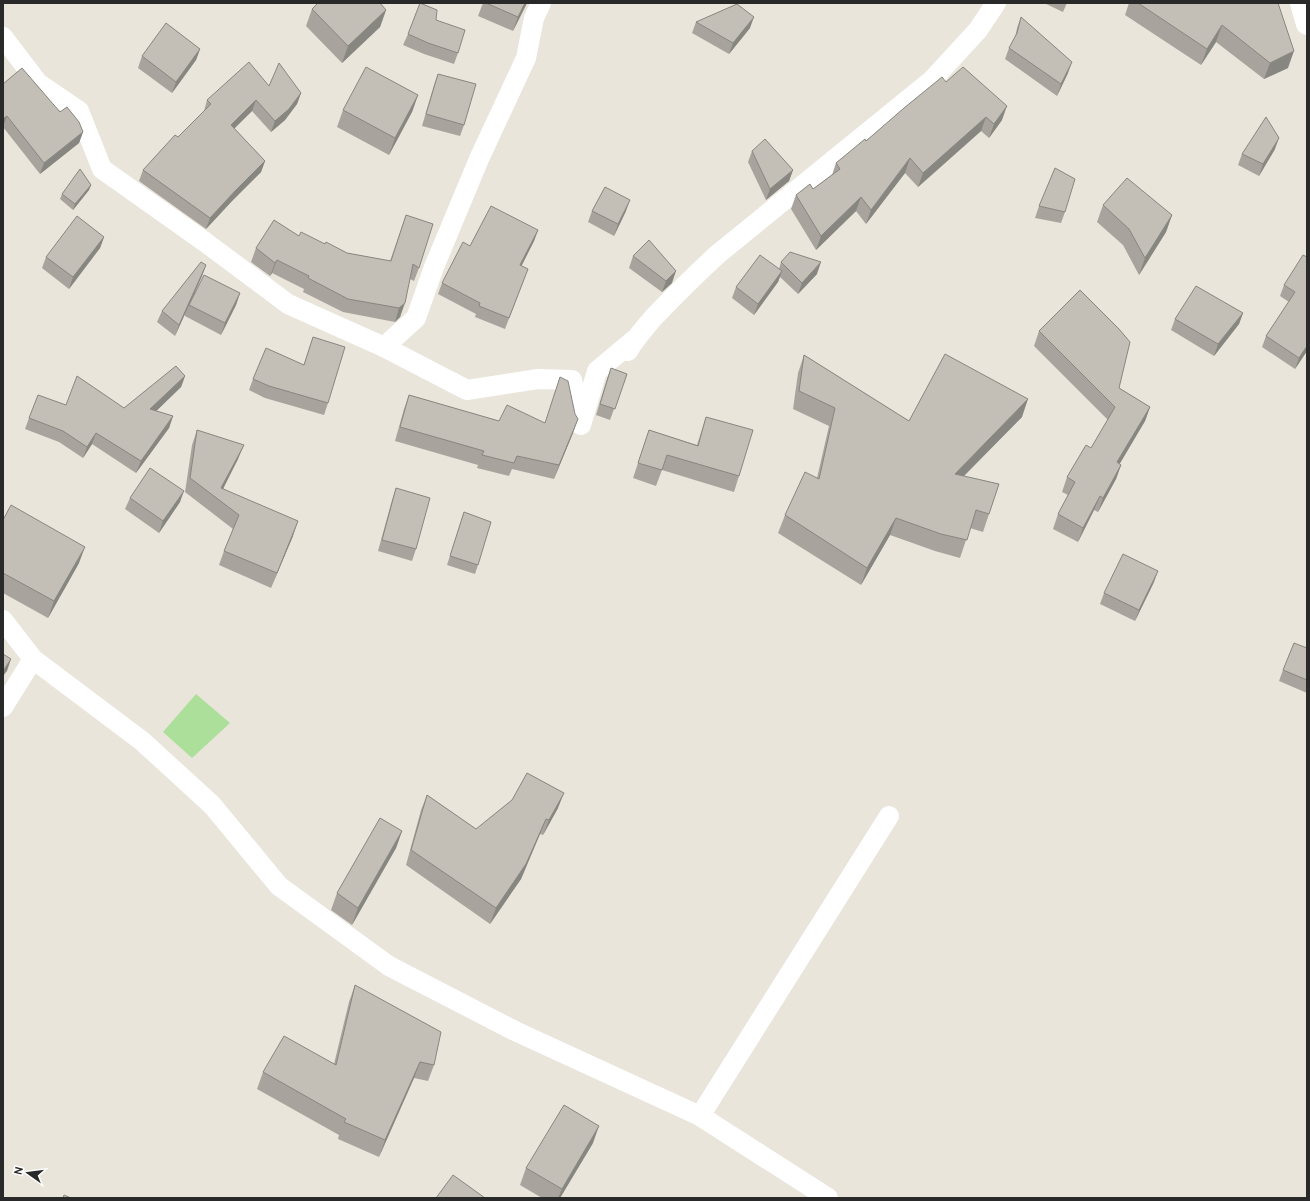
<svg xmlns="http://www.w3.org/2000/svg" width="1310" height="1201" font-family="Overpass,sans-serif">
  <style>
    .green { fill: #acdf9a }
    .lines { fill: none; stroke-linecap: round; stroke-linejoin: round }
    .street { stroke: #fff; stroke-width: 20 }
    .secondary { stroke: #fff; stroke-width: 22 }
    .wall { fill: #a8a49d }
    .shaded-wall { fill: #888680 }
    .building { fill: #c3bfb7; stroke: #888680 }
  </style>
  <rect width="100%" height="100%" fill="#eae5db"/>
  <!-- green -->
  <path class="green" d="M196,694l34,29 -38,35 -29,-26z"/>
  <g class="lines">
    <!-- street -->
    <g class="street">
      <path d="M3,37l35,46 41,28 23,58 103,73 83,62 96,43 83,43 71,-11 34,1 9,45 16,-54 37,-31"/>
      <path d="M384,347l32,-29 18,-51 45,-108 47,-101 8,-40 7,-15"/>
      <path d="M628,351c7,-13 17,-23 26,-34 21,-22 42,-43 64,-63l214,-174 46,-50 18,-27"/>
      <path d="M3,620l30,39 109,82 70,64 67,81 110,80 126,65 185,85 128,82"/>
      <path d="M3,707l30,-48"/>
      <path d="M700,1116l189,-300"/>
    </g>
    <!-- secondary -->
    <path class="secondary" d="M1301,3l6,21"/>
  </g>
  <!-- wall -->
  <g class="wall">
    <path d="M483,3h44l-14,28 -35,-15z"/>
    <path d="M1044,3h23l-4,9z"/>
    <path d="M1129,3h149l10,65 -24,11 -48,-37 -15,23 -76,-50z"/>
    <path d="M312,9l74,1 -6,17 -38,36 -36,-37z"/>
    <path d="M1021,17l47,56 -11,23 -52,-37 4,-11 6,-10 2,-10z"/>
    <path d="M436,20l22,33 -4,11 -30,-10 -21,-9 5,-11z"/>
    <path d="M696,22l54,6 -21,26 -37,-21z"/>
    <path d="M200,49l-4,11 -24,33 -34,-25 4,-12z"/>
    <path d="M438,74l26,51 -4,11 -38,-10 12,-41z"/>
    <path d="M946,82l56,38 -13,18 -8,-7 -63,56 -13,-14 -39,51 -10,-13 -40,39 -25,-41 5,-14 17,-6 19,-14 4,-12z"/>
    <path d="M3,84l57,28 23,20 -4,11 -39,31 -37,-47z"/>
    <path d="M269,86l32,7 -4,11 -12,16 -14,12 -19,-21 -18,17 31,33 -4,11 -29,29 -26,28 -67,-48 4,-11 35,-33 26,-26 3,-11z"/>
    <path d="M418,95l-6,17 -23,43 -52,-28 6,-17z"/>
    <path d="M1275,149l-16,27 -21,-11 4,-11z"/>
    <path d="M752,151l41,19 -4,11 -23,19 -18,-38z"/>
    <path d="M91,185l-2,5 -16,20 -13,-11 2,-5z"/>
    <path d="M1103,205l69,10 -6,17 -27,43 -16,-30 -26,-23z"/>
    <path d="M1039,206l26,6 -4,11 -26,-5z"/>
    <path d="M592,211h34l-12,25 -26,-14z"/>
    <path d="M406,215l13,53 -5,13 -4,-2 -10,38 -5,5 -52,-10 -40,-20 1,-3 -32,-16 -2,3 -19,-14 5,-14 43,-12 48,17 43,8z"/>
    <path d="M538,230l-4,11 -13,25 3,14 -19,49 -30,-12 1,-3 -38,-20 4,-11 28,-37z"/>
    <path d="M104,237l-4,11 -31,41 -27,-21 4,-11z"/>
    <path d="M633,256l39,27 -10,9 -33,-24z"/>
    <path d="M1307,257v94l-12,18 -33,-22 4,-11 23,-34 -9,-6 4,-11z"/>
    <path d="M781,262l36,12 -19,20 -18,-17 -2,5 -24,33 -22,-17 4,-11 43,-18z"/>
    <path d="M206,265l-4,11 -7,16 45,1 -4,12 -15,30 -36,-19v-2l-10,22 -18,-14 5,-11z"/>
    <path d="M1243,313l-4,11 -25,32 -43,-26 4,-11z"/>
    <path d="M1039,331l80,57 31,19 -5,14 -26,43 2,1 -5,14 -18,33 -4,-2 -16,32 -25,-13 5,-15 10,-19 -6,-3 5,-15 24,-29 17,-28 -74,-74z"/>
    <path d="M313,337l15,66 -4,12 -59,-17 -16,-8 4,-11 51,-15z"/>
    <path d="M804,355l105,66 113,-4 -58,59 25,38 -6,18 -13,-4 -10,30 -25,-7 -45,-16 -29,50 -83,-52 7,-18 32,-37 12,-52 -36,-17 5,-36z"/>
    <path d="M611,368l16,6 -17,46 -14,-5 11,-36z"/>
    <path d="M185,376l-4,11 -25,24 17,5 -4,12 -33,45 -44,-29 -9,14 -24,-16 -34,-13 4,-11 37,-13 58,3z"/>
    <path d="M560,377l13,56 -19,46 -42,-10 -3,7 -32,-8 1,-3 -83,-24 9,-32 5,-14 90,26 46,2z"/>
    <path d="M706,417l33,59 -5,16 -72,-22 -6,16 -23,-8 16,-48 48,15z"/>
    <path d="M197,430l41,29 -15,29 70,48 -22,52 -52,-23 5,-14 9,-22 -48,-37 7,-47z"/>
    <path d="M396,488l20,61 -4,12 -34,-10 14,-51z"/>
    <path d="M130,498l50,4 -21,31 -34,-24z"/>
    <path d="M464,512l14,53 -3,9 -28,-9z"/>
    <path d="M3,520l76,43 -31,55 -45,-25z"/>
    <path d="M1154,582l-19,39 -35,-17 4,-11z"/>
    <path d="M1307,648v45l-28,-12 4,-11z"/>
    <path d="M427,795l49,34 82,-21 -15,27 -3,-1 -19,45 -31,45 -84,-59 15,-55z"/>
    <path d="M402,831l-6,17 -44,77 -21,-15 6,-17z"/>
    <path d="M355,985l79,80 -6,16 -14,-3 -35,79 -41,-18 1,-4 -82,-46 6,-17 71,-8 15,-62z"/>
    <path d="M593,1143l-33,55h-18l-22,-13 6,-17z"/>
  </g>
  <!-- shaded-wall -->
  <g class="shaded-wall">
    <path d="M525,3h2l-14,28 5,-14z"/>
    <path d="M386,10l-6,17 -38,36 6,-17z"/>
    <path d="M754,17l-4,11 -21,26 4,-11z"/>
    <path d="M1222,25l-6,17 -15,23 6,-16z"/>
    <path d="M200,49l-4,11 -24,33 4,-11z"/>
    <path d="M1294,51l-6,17 -24,11 6,-16z"/>
    <path d="M1072,62l-4,11 -11,23 4,-12z"/>
    <path d="M301,93l-4,11 -12,16 -14,12 4,-11z"/>
    <path d="M418,95l-6,17 -23,43 6,-17z"/>
    <path d="M256,100l-4,11 -25,25 4,-11z"/>
    <path d="M1007,106l-5,14 -13,18 5,-14z"/>
    <path d="M7,116l-4,10v-7z"/>
    <path d="M986,117l-5,14 -63,56 5,-14z"/>
    <path d="M83,132l-4,11 -39,31 4,-11z"/>
    <path d="M1279,138l-4,11 -16,27 4,-12z"/>
    <path d="M910,158l-5,15 -39,51 5,-14z"/>
    <path d="M265,161l-4,11 -29,29 -26,28 4,-11 26,-28z"/>
    <path d="M793,170l-4,11 -23,19 4,-11z"/>
    <path d="M91,185l-2,5 -16,20 2,-6z"/>
    <path d="M861,197l-5,14 -40,39 5,-14z"/>
    <path d="M630,200l-4,11 -12,25 4,-12z"/>
    <path d="M1172,215l-6,17 -27,43 6,-17z"/>
    <path d="M538,230l-4,11 -18,36 4,-12z"/>
    <path d="M104,237l-4,11 -31,41 4,-12z"/>
    <path d="M277,260l-5,13 -2,3 5,-13z"/>
    <path d="M821,262l-4,12 -19,20 4,-11z"/>
    <path d="M206,265l-4,11 -13,29 -14,31 4,-11z"/>
    <path d="M676,271l-4,12 -10,9 4,-11z"/>
    <path d="M782,271l-4,11 -24,33 4,-11z"/>
    <path d="M240,293l-4,12 -15,30 4,-12z"/>
    <path d="M405,303l-5,14 -5,5 4,-14z"/>
    <path d="M1243,313l-4,11 -25,32 4,-12z"/>
    <path d="M1307,346v5l-12,18 4,-11z"/>
    <path d="M185,376l-4,11 -35,34 4,-12z"/>
    <path d="M1028,399l-6,18 -73,74 6,-17z"/>
    <path d="M1150,407l-5,14 -33,56 5,-15z"/>
    <path d="M173,416l-4,12 -33,45 5,-12z"/>
    <path d="M578,419l-5,14 -19,46 5,-14z"/>
    <path d="M96,433l-4,11 -9,14 4,-11z"/>
    <path d="M244,445l-6,14 -20,40 3,-11z"/>
    <path d="M1121,465l-5,14 -18,33 5,-14z"/>
    <path d="M184,491l-4,11 -21,31 4,-12z"/>
    <path d="M1100,496l-6,14 -16,32 5,-14z"/>
    <path d="M896,518l-6,17 -29,50 6,-17z"/>
    <path d="M298,521l-5,15 -22,52 6,-15z"/>
    <path d="M85,547l-6,16 -31,55 6,-17z"/>
    <path d="M1158,571l-4,11 -19,39 4,-11z"/>
    <path d="M11,659l-4,12 -4,5v-5z"/>
    <path d="M564,793l-6,15 -15,27 6,-15z"/>
    <path d="M546,819l-6,15 -19,45 -31,45 6,-16z"/>
    <path d="M402,831l-6,17 -44,77 6,-17z"/>
    <path d="M420,1062l-6,16 -35,79 6,-17z"/>
    <path d="M599,1126l-6,17 -33,55h-2l4,-9z"/>
  </g>
  <!-- building -->
  <g class="building">
    <path d="M318,3h62l6,7 -38,36 -36,-37z"/>
    <path d="M420,3l17,7 -1,10 29,10 -7,23 -30,-10 -20,-9z"/>
    <path d="M486,3h39l-7,14z"/>
    <path d="M1138,3h140l16,48 -24,12 -48,-38 -15,24z"/>
    <path d="M737,4l17,13 -21,26 -37,-21z"/>
    <path d="M1021,17l51,45 -11,22 -52,-36 8,-15z"/>
    <path d="M166,23l34,26 -24,33 -34,-26z"/>
    <path d="M249,62l20,24 10,-23 22,30 -12,16 -14,12 -19,-21 -25,25 34,36 -29,29 -26,28 -67,-48 32,-35 3,2 33,-33 -4,-4z"/>
    <path d="M366,67l52,28 -23,43 -52,-28z"/>
    <path d="M963,67l44,39 -13,18 -8,-7 -63,56 -13,-15 -39,52 -10,-13 -40,39 -25,-41 14,-11 3,5 27,-20 -4,-6 29,-24 1,2 38,-33 38,-31 4,5z"/>
    <path d="M22,68l38,44 7,-5 12,15 4,10 -39,31 -37,-47 -4,3v-35z"/>
    <path d="M438,74l38,10 -12,41 -38,-11z"/>
    <path d="M1266,117l13,21 -16,26 -21,-10z"/>
    <path d="M765,139l28,31 -23,19 -18,-38z"/>
    <path d="M1055,168l20,11 -10,33 -26,-6z"/>
    <path d="M80,169l11,16 -16,19 -13,-10z"/>
    <path d="M1127,178l45,37 -27,43 -16,-29 -26,-24z"/>
    <path d="M605,187l25,13 -12,24 -26,-13z"/>
    <path d="M491,206l47,24 -18,35 8,4 -19,49 -30,-12 1,-3 -38,-20 21,-41 7,4z"/>
    <path d="M406,215l27,9 -14,44 -6,-4 -8,39 -6,5 -51,-9 -40,-21 1,-2 -32,-16 -2,3 -19,-15 18,-28 25,16 2,-4 24,12 1,-2 21,11 44,8z"/>
    <path d="M77,216l27,21 -31,40 -27,-20z"/>
    <path d="M649,240l27,31 -10,10 -33,-25z"/>
    <path d="M790,252l31,10 -19,21 -21,-21z"/>
    <path d="M760,255l22,16 -24,33 -22,-17z"/>
    <path d="M1303,255l4,2v89l-8,12 -33,-22 29,-44 -11,-7z"/>
    <path d="M201,262l5,3 -27,60 -17,-14z"/>
    <path d="M204,275l36,18 -15,30 -36,-18z"/>
    <path d="M1196,286l47,27 -25,31 -43,-25z"/>
    <path d="M1080,290l39,39 11,13 -11,46 31,19 -33,55 4,3 -18,33 -3,-2 -17,32 -25,-14 17,-32 -8,-5 19,-32 5,3 24,-41 -76,-76z"/>
    <path d="M313,337l32,10 -17,56 -59,-17 -16,-7 13,-31 38,17z"/>
    <path d="M945,354l83,45 -73,75 44,10 -10,30 -13,-4 -9,30 -26,-6 -45,-16 -29,50 -82,-53 20,-43 14,7 16,-71 -36,-17 5,-36 105,66z"/>
    <path d="M176,366l9,10 -35,33 23,7 -32,45 -45,-28 -9,14 -24,-16 -34,-13 9,-23 28,10 11,-29 47,32z"/>
    <path d="M611,368l16,6 -12,35 -15,-5z"/>
    <path d="M560,377l8,4 7,33 3,5 -19,46 -42,-9 -3,7 -32,-8 2,-4 -84,-24 9,-32 90,26 8,-16 38,18z"/>
    <path d="M706,417l47,13 -14,46 -72,-21 -5,15 -24,-7 11,-33 49,16z"/>
    <path d="M197,430l47,15 -23,43 77,33 -21,52 -53,-22 15,-36 -49,-37z"/>
    <path d="M150,468l34,23 -21,30 -33,-23z"/>
    <path d="M396,488l34,10 -14,51 -34,-9z"/>
    <path d="M11,505l74,42 -31,54 -51,-28v-53z"/>
    <path d="M464,512l27,10 -13,43 -28,-9z"/>
    <path d="M1123,554l35,17 -19,39 -35,-17z"/>
    <path d="M1294,643l13,5v32l-24,-10z"/>
    <path d="M3,654l8,5 -8,12z"/>
    <path d="M527,773l37,20 -15,27 -3,-1 -20,45 -30,44 -85,-58 16,-55 49,34 36,-29z"/>
    <path d="M380,818l22,13 -44,77 -21,-15z"/>
    <path d="M355,985l86,47 -7,33 -14,-3 -35,78 -41,-18 2,-3 -83,-47 21,-36 52,29z"/>
    <path d="M564,1105l35,21 -37,63 -36,-21z"/>
    <path d="M453,1175l32,23h-49z"/>
    <path d="M64,1195l7,3h-8z"/>
  </g>
  <!-- border -->
  <rect width="1310" height="1201" fill="none" stroke="#292929" stroke-width="8"/>
  <!-- north arrow -->
  <g transform="translate(28 1173) rotate(284)" stroke="#ffffff" stroke-width="3" paint-order="stroke">
  <path d="M0-3L7 15L0 10L-7 15Z" fill="#292929"/>
  <text y="-6" font-size="11" font-weight="bold" text-anchor="middle" fill="#292929">N</text>
  </g>
</svg>
